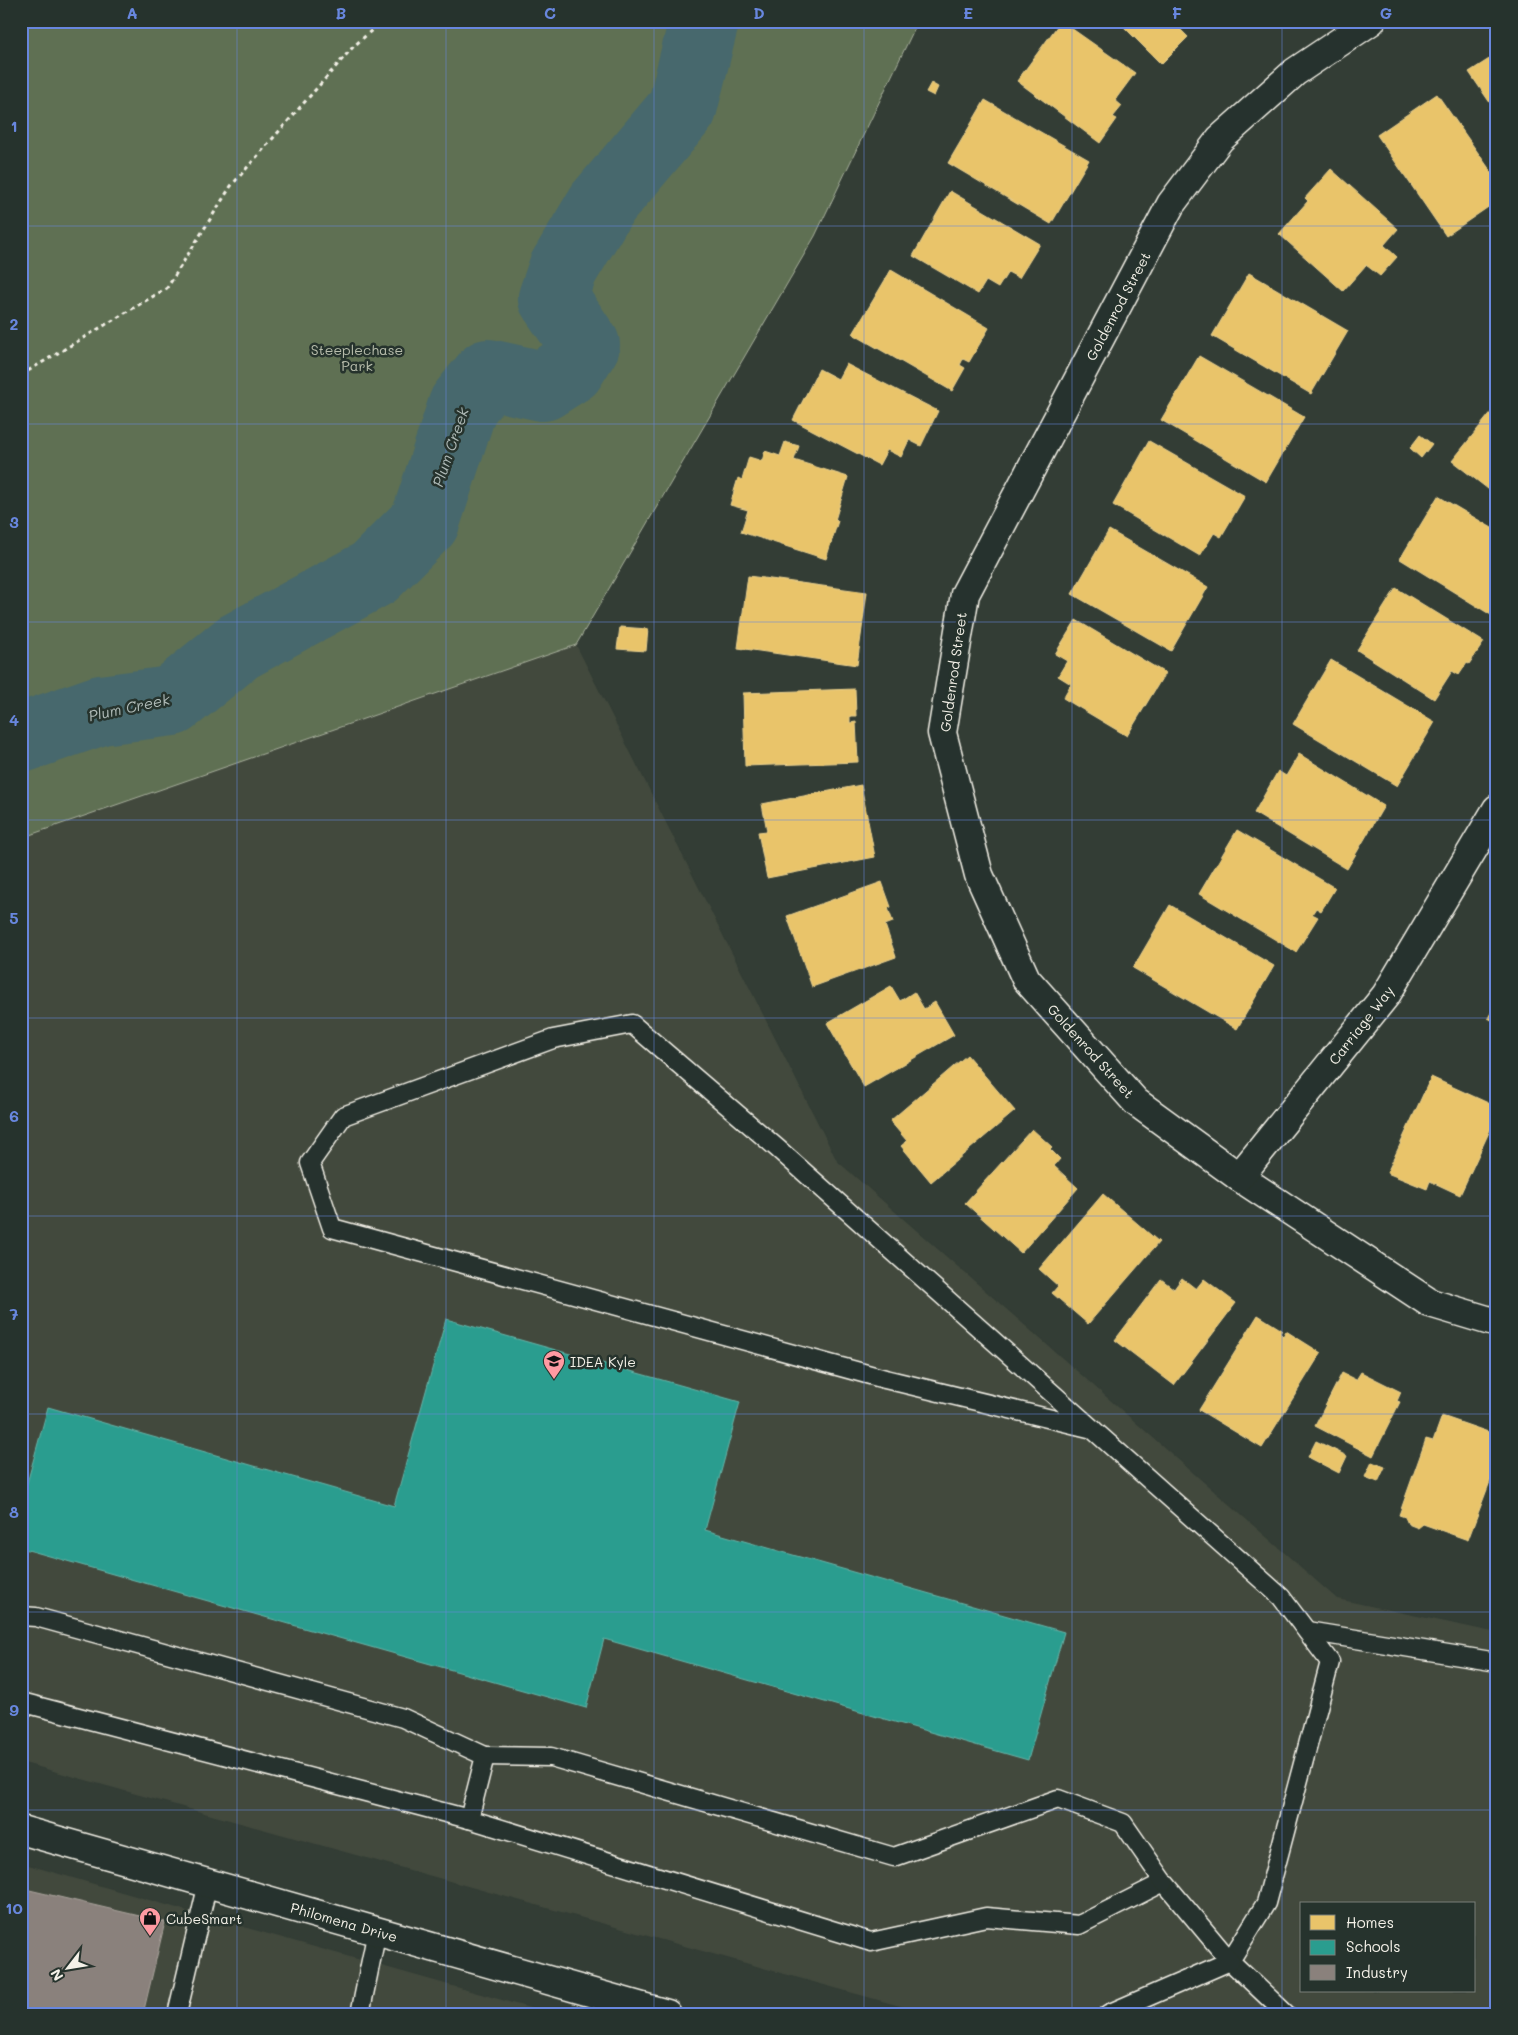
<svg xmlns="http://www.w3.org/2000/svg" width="1518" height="2035" font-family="Mali,sans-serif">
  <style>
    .built { fill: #434a3e; fill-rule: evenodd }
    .green { fill: #5e7052; stroke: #a9b09d }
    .homes { fill: #e9c46a; stroke: #ecd290 }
    .schools { fill: #2a9d8f; stroke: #67b6aa }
    .industry { fill: #8a817c; stroke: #aaa39c }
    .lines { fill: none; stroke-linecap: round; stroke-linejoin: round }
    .river { stroke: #47686d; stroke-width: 70 }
    .lane-casing { stroke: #f4f1e8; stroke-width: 21 }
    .street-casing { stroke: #f4f1e8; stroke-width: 31 }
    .secondary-casing { stroke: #f4f1e8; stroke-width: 31 }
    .path { stroke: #f4f1e8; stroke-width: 3; stroke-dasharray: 4 4; stroke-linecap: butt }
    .lane { stroke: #26332d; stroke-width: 18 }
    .street { stroke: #26332d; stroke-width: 28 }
    .secondary { stroke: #26332d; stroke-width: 28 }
    .grid { fill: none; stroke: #6887de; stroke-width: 1; stroke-opacity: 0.55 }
    .labels { text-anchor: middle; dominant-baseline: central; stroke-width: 5; stroke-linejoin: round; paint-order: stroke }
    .street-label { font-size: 14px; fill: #f4f1e8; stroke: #26332d }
    .park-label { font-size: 14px; fill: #b8bdac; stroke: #26332d }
    .poi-label { font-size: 14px; fill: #f4f1e8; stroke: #26332d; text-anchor: start }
    .water-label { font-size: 15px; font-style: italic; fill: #afbab7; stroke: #26332d }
    .neatline { fill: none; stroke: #6887de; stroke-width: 2 }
    .grid-label { font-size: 16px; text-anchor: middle; font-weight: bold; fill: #6887de }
  </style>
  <rect width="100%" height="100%" fill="#333d35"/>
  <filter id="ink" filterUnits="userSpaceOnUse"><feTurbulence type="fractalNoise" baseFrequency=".02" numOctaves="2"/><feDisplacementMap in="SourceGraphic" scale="10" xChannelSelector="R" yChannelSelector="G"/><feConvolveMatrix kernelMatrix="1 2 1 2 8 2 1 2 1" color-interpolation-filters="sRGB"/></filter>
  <g filter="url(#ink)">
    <!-- built -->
    <g class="built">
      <path d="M576,645l261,516 500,438 160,34v381h-568l-908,-252v-924zM1302,1904h172v87h-172z"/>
      <path d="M21,1863l173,50 357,101h-530z"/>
    </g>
    <!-- green -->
    <path class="green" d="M21,21h897l-103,215 -239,409 -555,193z"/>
    <!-- homes -->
    <g class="homes">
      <path d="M1061,21l74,52 -20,27 7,6 -9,11 4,2 -17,24 -83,-62z"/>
      <path d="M1118,21h69l-7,8 8,8 -27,27z"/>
      <path d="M1497,54v59l-28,-41z"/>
      <path d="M931,83l7,4 -4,9 -8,-4z"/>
      <path d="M1437,94l60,86v21l-51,35 -69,-101z"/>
      <path d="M985,100l104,60 -38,64 -103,-61z"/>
      <path d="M1331,169l67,60 -14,16 13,12 -17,19 -14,-11 -23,26 -64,-57 29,-33 -3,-3z"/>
      <path d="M950,191l90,53 -21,34 -11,-6 -10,16 -12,-7 -8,13 -65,-38z"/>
      <path d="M891,270l98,58 -20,34 -6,-3 -3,6 5,3 -13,23 -99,-57z"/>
      <path d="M1249,273l99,58 -37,63 -99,-58z"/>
      <path d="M1199,356l105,61 -38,65 -105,-62z"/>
      <path d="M846,364l92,47 -17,35 -12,-6 -8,17 -14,-7 -8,15 -86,-45 26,-51 19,10z"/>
      <path d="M1497,405v91l-45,-35z"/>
      <path d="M1420,435l12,9 -11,14 -11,-10z"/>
      <path d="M1149,441l96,55 -24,41 -7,-4 -14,23 -87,-51z"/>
      <path d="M785,442l14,4 -5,14 54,17 -13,43 3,1 -12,38 -85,-27 7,-22 -18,-5 8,-27 4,2 7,-23 13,4 3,-10 15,5z"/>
      <path d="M1438,496l59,35 -1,87 -96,-59z"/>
      <path d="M1109,530l99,57 -37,64 -99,-57z"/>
      <path d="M748,576l119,16 -10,73 -119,-17z"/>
      <path d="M1396,588l88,54 -15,22 -2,-1 -8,12 -7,-4 -18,28 -77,-49z"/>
      <path d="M1076,620l89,53 -38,63 -64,-38 8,-14 -13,-8 9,-15 -12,-7z"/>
      <path d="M620,627l28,2 -2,22 -29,-2z"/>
      <path d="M1331,660l104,62 -38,64 -104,-62z"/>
      <path d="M855,689l1,27h-6v7l6,-1 2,40 -113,4 -2,-73z"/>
      <path d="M1299,754l85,52 -37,63 -93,-56 24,-42 8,5z"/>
      <path d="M861,785l14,72 -108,21 -9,-46 9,-1 -5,-27z"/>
      <path d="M1237,830l98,58 -14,23 -5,-3 -4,6 6,3 -22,35 -97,-58z"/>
      <path d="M882,882l9,25 -3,1 5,14 -8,3 11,32 -84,30 -25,-71z"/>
      <path d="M1170,905l104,61 -37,63 -104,-61z"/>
      <path d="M891,986l9,15 14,-9 10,17 11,-7 19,33 -90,52 -37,-64z"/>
      <path d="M1497,1002v21l-9,-5z"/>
      <path d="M967,1055l48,56 -84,71 -30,-36 6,-5 -17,-20z"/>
      <path d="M1431,1077l66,30v8l-37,80 -30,-14 -3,8 -40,-16z"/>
      <path d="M1032,1129l20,18 -2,2 10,10 -6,7 24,22 -57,65 -56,-50z"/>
      <path d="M1103,1194l56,48 -71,82 -36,-31 6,-7 -19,-17z"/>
      <path d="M1182,1278l14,11 8,-10 32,24 -62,82 -59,-45 46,-61 13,10z"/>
      <path d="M1258,1315l24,15 -2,3 3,3 3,-5 35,22 -59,95 -63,-38z"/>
      <path d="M1361,1372l40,20 -4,9 3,1 -27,54 -58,-30 27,-53 14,7z"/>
      <path d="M1442,1416l55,19v28l-29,77 -45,-16 -5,4 -10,-4 -3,-7 -6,-2 27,-76 7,2z"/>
      <path d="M1316,1441l31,15 -8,17 -31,-16z"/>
      <path d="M1372,1462l13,5 -7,15 -13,-5z"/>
    </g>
    <!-- schools -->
    <path class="schools" d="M446,1319l294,83 -35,128 359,102 -36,128 -424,-121 -18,69 -565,-160v-43l27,-98 346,99z"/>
    <!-- industry -->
    <path class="industry" d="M21,1888l144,34 -22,92h-122z"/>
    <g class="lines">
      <!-- river -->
      <path class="river" d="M21,738l80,-28 71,-9 66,-54 136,-74 51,-51 38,-117 25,-31 55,12 27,-17 15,-24 -32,-47 10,-29 38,-64 81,-96 22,-88"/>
      <!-- lane casing -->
      <g class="lane-casing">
        <g id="lane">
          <path d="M1093,1429l-208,-50 -553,-151 -22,-65 33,-47 210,-77 79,-15 145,124 504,449 49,65 -64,241 -36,58 56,53"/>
          <path d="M21,1616l15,1 367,101 82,38 -16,63 402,123 115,-25 93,8 85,-43 66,79 -122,53"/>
          <path d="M1307,1631l190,31"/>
          <path d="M21,1702l448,117"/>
          <path d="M485,1756l66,1 343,100 164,-58 65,24 41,59"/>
          <path d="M177,2014l31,-131"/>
          <path d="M360,2014l17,-83"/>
        </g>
      </g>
      <!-- street casing -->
      <g class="street-casing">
        <g id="street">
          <path d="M1371,21l-76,51 -75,67 -49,65 -206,390 -23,139 37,142 47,104 110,123 103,75 191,126 67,20"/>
          <path d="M1239,1177l147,-182 111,-186"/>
        </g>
      </g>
      <!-- secondary casing -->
      <g class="secondary-casing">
        <path id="secondary" d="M21,1830l646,184"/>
      </g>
      <!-- path -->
      <path class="path" d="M21,375l146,-87 64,-102 122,-139 29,-26"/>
      <!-- lane -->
      <use href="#lane" class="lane"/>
      <!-- street -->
      <use href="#street" class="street"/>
      <!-- secondary -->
      <use href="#secondary" class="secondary"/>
    </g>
  </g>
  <!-- grid -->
  <path class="grid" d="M237,21v1993M446,21v1993M654,21v1993M864,21v1993M1072,21v1993M1282,21v1993M21,226h1476M21,424h1476M21,622h1476M21,820h1476M21,1018h1476M21,1216h1476M21,1414h1476M21,1612h1476M21,1810h1476"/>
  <!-- icons -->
  <defs>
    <g id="school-pin" transform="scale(1.125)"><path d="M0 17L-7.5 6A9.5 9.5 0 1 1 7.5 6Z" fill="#ff9aa2" stroke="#26332d"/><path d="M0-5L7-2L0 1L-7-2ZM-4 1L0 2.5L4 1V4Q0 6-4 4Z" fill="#111"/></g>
    <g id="shop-pin" transform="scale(1.125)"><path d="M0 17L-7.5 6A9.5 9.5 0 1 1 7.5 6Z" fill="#ff9aa2" stroke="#26332d"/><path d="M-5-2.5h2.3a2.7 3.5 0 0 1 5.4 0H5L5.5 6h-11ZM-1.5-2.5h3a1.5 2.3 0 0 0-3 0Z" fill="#111"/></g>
  </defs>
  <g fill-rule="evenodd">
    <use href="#school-pin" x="554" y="1361"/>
    <use href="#shop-pin" x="150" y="1918"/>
  </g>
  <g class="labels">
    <!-- street labels -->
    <g class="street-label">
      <text transform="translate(1118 306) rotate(-62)">Goldenrod Street</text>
      <text transform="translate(953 672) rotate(-82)">Goldenrod Street</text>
      <text transform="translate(1361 1025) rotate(-52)">Carriage Way</text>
      <text transform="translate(1091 1051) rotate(48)">Goldenrod Street</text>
      <text transform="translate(344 1922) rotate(16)">Philomena Drive</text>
    </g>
    <!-- park labels -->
    <g class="park-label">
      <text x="357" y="349">Steeplechase<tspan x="357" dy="16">Park</tspan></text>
    </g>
    <!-- poi labels -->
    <g class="poi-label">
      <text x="570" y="1361">IDEA Kyle</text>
      <text x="166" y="1918">CubeSmart</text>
    </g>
    <!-- water labels -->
    <g class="water-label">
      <text transform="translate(450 447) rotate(-71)">Plum Creek</text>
      <text transform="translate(129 707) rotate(-12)">Plum Creek</text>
    </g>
  </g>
  <!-- margin -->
  <rect width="1518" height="2035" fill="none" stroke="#26332d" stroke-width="55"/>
  <!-- legend -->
  <rect x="1300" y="1902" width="175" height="90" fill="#26332d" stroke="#787f78"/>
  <rect x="1310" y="1915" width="25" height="15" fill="#e9c46a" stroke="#787f78"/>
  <text x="1346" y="1928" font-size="15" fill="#f4f1e8">Homes</text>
  <rect x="1310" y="1940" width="25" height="15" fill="#2a9d8f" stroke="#787f78"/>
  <text x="1346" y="1952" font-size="15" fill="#f4f1e8">Schools</text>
  <rect x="1310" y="1965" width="25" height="15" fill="#8a817c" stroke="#787f78"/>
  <text x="1346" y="1978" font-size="15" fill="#f4f1e8">Industry</text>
  <!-- north arrow -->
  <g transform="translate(68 1968) rotate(239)" stroke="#26332d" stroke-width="4" paint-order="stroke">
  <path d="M0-4L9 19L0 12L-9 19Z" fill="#f4f1e8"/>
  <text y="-8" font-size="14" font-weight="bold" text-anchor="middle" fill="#f4f1e8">N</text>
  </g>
  <rect x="28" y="28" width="1462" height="1980" class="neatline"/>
  <g class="grid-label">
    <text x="132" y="19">A</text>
    <text x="341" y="19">B</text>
    <text x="550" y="19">C</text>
    <text x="759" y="19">D</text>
    <text x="968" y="19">E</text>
    <text x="1177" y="19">F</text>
    <text x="1386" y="19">G</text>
    <text x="14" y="132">1</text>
    <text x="14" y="330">2</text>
    <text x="14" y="528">3</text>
    <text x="14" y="726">4</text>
    <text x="14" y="924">5</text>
    <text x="14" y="1122">6</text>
    <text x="14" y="1320">7</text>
    <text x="14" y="1518">8</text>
    <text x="14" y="1716">9</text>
    <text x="14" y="1914">10</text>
  </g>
</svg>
